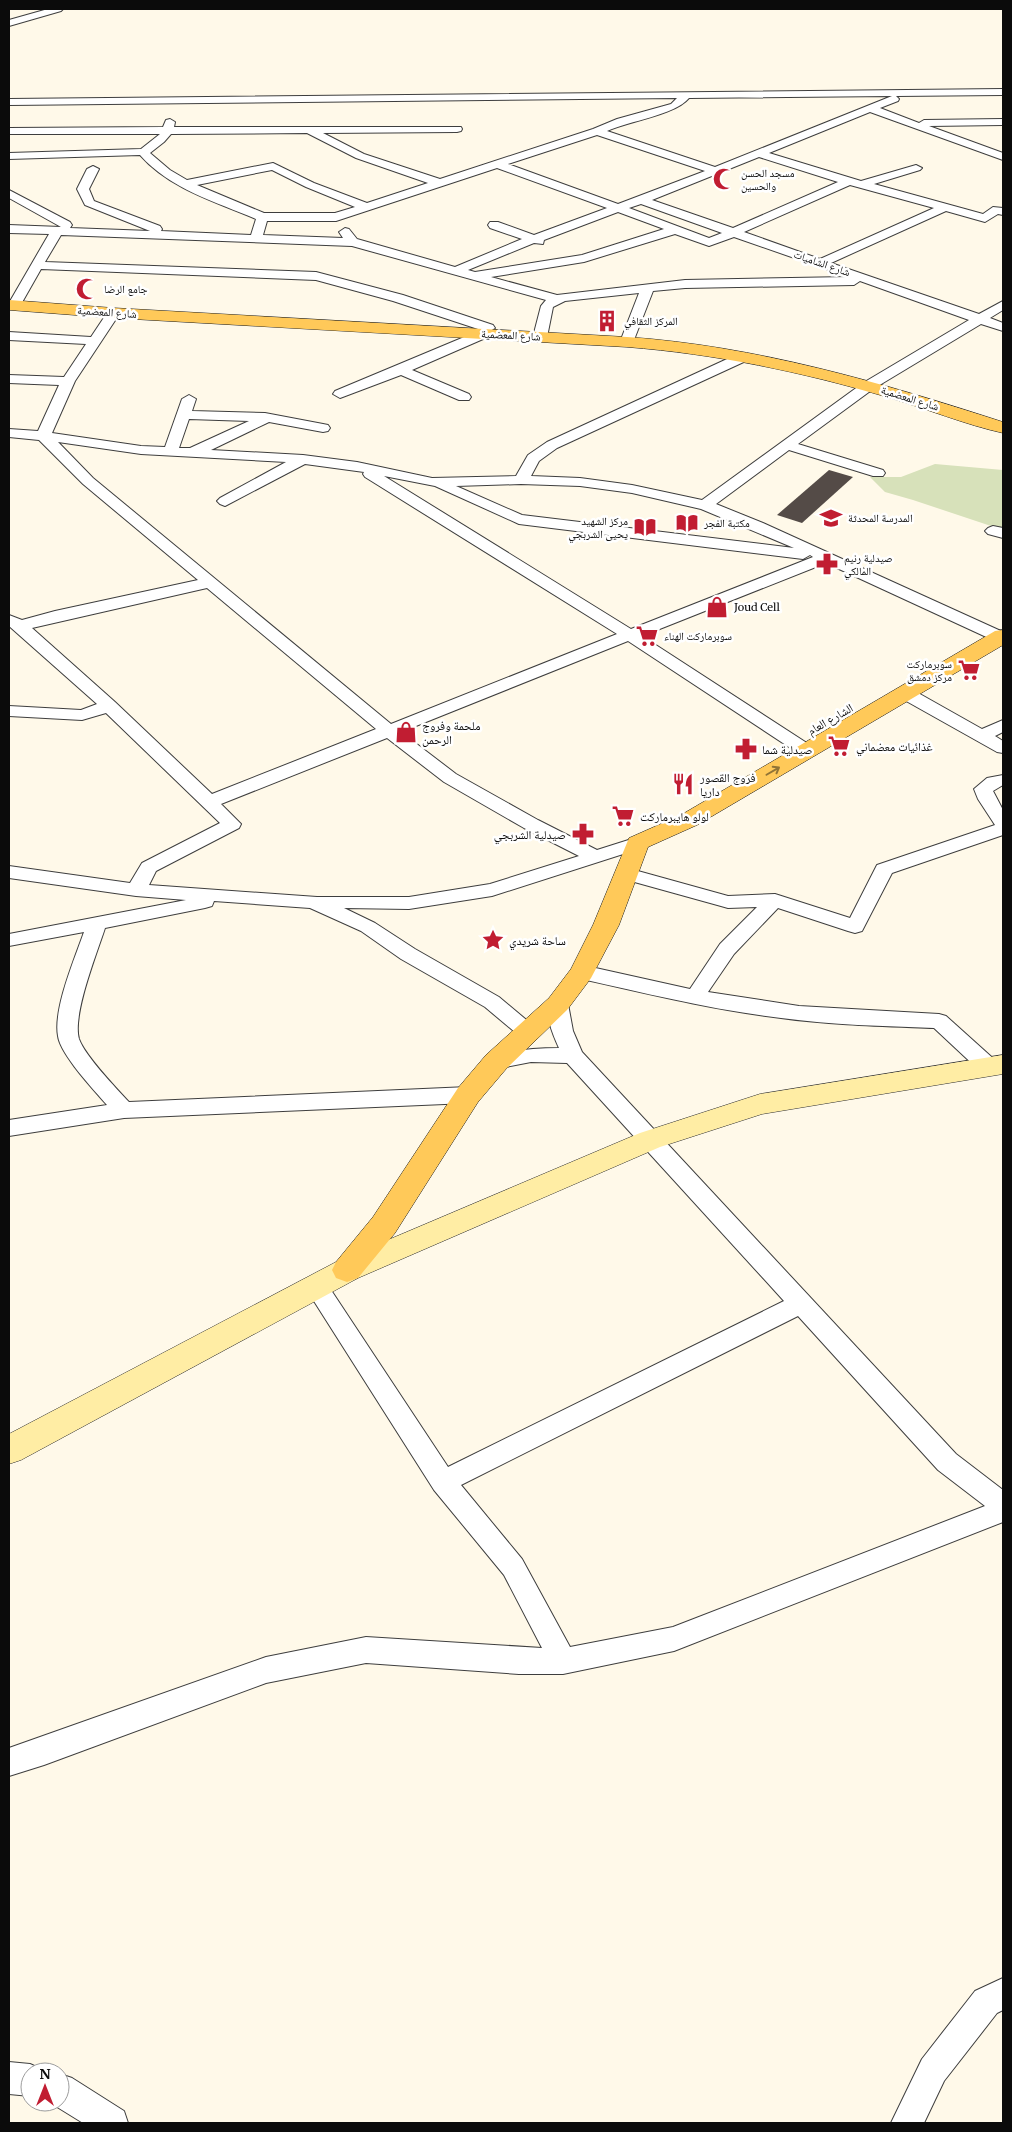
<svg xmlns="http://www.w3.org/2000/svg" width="1012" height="2132" font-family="Merriweather,'Noto Naskh Arabic',serif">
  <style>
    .cemetery { fill: #d7e1ba }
    .building { fill: #544b47 }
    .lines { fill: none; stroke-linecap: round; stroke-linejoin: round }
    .street-casing { stroke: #3e3e3e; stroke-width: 2 }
    .secondary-casing { stroke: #2d2d2d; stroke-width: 1 }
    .primary-casing { stroke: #1c1c1c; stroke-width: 1 }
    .street { fill: #fff; fill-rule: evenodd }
    .secondary { fill: #ffeda4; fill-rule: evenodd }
    .primary { fill: #ffc959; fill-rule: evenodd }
    .oneway { stroke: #917436 }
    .labels { text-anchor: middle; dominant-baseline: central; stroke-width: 5; stroke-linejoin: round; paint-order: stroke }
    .far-poi-label { font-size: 11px; fill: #0b0b0b; stroke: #fff; text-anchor: start }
    .far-street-label { font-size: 11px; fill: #0b0b0b; stroke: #fff }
    .street-label { font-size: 12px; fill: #0b0b0b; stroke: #fff }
    .poi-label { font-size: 12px; fill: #0b0b0b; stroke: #fff; text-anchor: start }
  </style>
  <rect width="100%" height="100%" fill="#fff9e9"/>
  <!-- cemetery -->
  <path class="cemetery" d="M935,464l68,6v60l-90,-30 -28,-8 -15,-15h31z"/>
  <!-- building -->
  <path class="building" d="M829,470l24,7 -51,46 -25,-8z"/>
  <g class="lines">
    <!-- street casing -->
    <g class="street-casing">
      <g id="street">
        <path d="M48,9h15l-2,2 -52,15v-6z"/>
        <path d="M1003,89v6l-107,1 3,3 -1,2 -18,7 39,15 5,-3 79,-1v6l-74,1 74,27v7l-133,-48 -101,41 92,28 55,-16 6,3 -2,2 -46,14 109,30 10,-7 10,1v7l-5,-1 -13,8 -39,-11 -115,52 148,51 24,-13v9l-13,8 13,5v8l-22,-7 -108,65 -75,55 85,26 2,3 -2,3h-10l-84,-26 -73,54 47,19 240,109v9h-8l-169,-78 -184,73 171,111 3,4 -3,4 -6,1 -6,-1 -173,-114 -227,91 55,42 82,46 59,30 41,-13 7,2 2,4 -2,4 -153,49 -83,13 -65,-1 31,15 40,26 84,48 37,31 3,5 -3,5 -7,2 -7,-2 -37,-31 -84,-48 -40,-28 -51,-23 -96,-7 -2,5 -7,2 -100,20c-8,25 -33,87 -26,111 6,17 37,49 50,63l339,-15 8,3 3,5 -3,5 -8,3 -344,15 -115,18v-16l98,-15c-13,-15 -47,-51 -49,-69 -5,-27 17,-78 26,-104l-75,14v-12l177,-34 -50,-4 -127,-18v-12l121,17 12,-20 78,-40 -114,-110 -24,7 -73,-4v-10l72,4 16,-6 -88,-78v-11l13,5 33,-9 143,-31 -115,-96 -44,-44 -30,-3v-8l29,2 21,-46 -50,-2v-8l55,2 22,-33 -77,-4v-8l82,5 18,-27 5,-1 6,4 -45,68 -23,52 89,13 24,1 17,-48 7,-4 7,4 -4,12 73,2 58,11 5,1 2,3 -2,3 -5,1 -54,-10 -58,28 92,5 54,7 75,16 84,-2 12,-21 19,-13 191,-88h10l2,3 -2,3 -191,88 -18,13 -8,15 49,2 52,7 70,15 161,-117 106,-63 -109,-39 -6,4 -169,3 -32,3 -21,54 -5,1 -7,-4 19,-49 -74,8 -12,6 -6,30 -7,4 -7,-4 8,-31 5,-6 -194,-54 -291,-11 -16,27 271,10 87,23 90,30 2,3 -5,3v5l-78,34 57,24 2,3 -2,3h-10l-58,-25 -61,23 -7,-4 2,-3 146,-61 -88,-29 -77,-21 -275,-11 -21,37h-10l-1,-3 40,-69 -40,-1v-8l52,2 -52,-29v-8l61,32 2,3 -2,3 80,3 -65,-26 -8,-16 10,-20 6,-3 6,3 -10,20 5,12 66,25 2,3 -1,2 90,4 5,-16c-40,-17 -86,-30 -116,-64l-131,4v-6l132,-4 19,-15h-151v-6l154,-1 3,-7 4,-1 5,3 -1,5h287l1,2 -1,2 -4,1 -134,1 41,21 76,25 153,-50 24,-10 54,-15 6,-6 -668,7v-6zM892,96l-177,71 -108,-36c22,-10 68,-16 82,-33zM307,133l49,25 72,25 -61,20 -53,-20 -41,-20 -86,17 -17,-10 -20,-17 14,-11 7,-8zM597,135l108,36 -87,33 -110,-40zM759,157l79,25 -105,46 -81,-28zM497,168l110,40 -73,27 -36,-13h-8l-2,3 2,3 32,11 -67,28 -98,-28 -8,-10 -4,-1 -6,4 4,6 -80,-3 4,-14h69zM272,170l34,17 49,20 -20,6h-71l-67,-28zM850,185l84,23 -114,51 -76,-27zM641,204l81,29 -13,5 -80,-30zM618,212l46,17 -82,26 -107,17 -7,-2 66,-27 9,1 1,-4zM675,234l34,12 25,-9 115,40 -164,3 -128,15 -66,-18 93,-15zM189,419l60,2 -59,27h-11zM58,442l83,12 145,8 -66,36 -3,3 3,3 5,2 80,-42 59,8 -1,2 2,3 252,157 -226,90 -298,-246zM384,476l51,10 84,38 284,35 7,-4 3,2 -182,72zM521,484l59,2 52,7 69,16 93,39 -272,-33 -66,-29zM207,588l169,141 -164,65 -97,-92 -83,-74zM387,738l57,44 80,46 55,28 -89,28 -81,13h-92l-168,-12 7,-14 83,-43 2,-4 -20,-20z"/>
        <path d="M993,526l10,2v10l-15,-4 -3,-3 3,-3z"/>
        <path d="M905,688l6,1 71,40 21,-9v12l-8,4 8,5v12l-6,-1 -98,-55 -3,-4 3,-4z"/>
        <path d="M1003,775v10l-10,6 10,19v25l-111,38 -30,58 -7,2 -7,-2 -70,-23 -44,46 -26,38 91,14 140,8 7,2 50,45 3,5 -3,5 -8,2 -8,-2 -46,-43c-51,-2 -102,-3 -153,-10 -67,-8 -133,-24 -199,-39l-7,-2 -3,-5 3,-5 7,-2 108,24 30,-45 37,-37 -29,1 -7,-2 -101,-28 -3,-4 3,-4 7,-2 101,28 47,-2 75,24 27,-53 118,-40 -17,-26 -4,-10 13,-11z"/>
        <path d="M558,997l7,2 3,5 5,27 9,21 374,402 47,36v32l-329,129 -111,23h-44l-153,-11 -100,20 -222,82 -35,11v-28l257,-91 100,-20 176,11 -38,-73 -70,-85 -129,-203 4,-6 8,-3 8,3 123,186 336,-166 -217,-238 -36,-1 -35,7 -7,-2 -4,-5 4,-5c23,-7 46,-9 70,-9 -6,-13 -16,-36 -8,-49zM798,1316l140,154 47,36 -312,121 -103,20 -48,-88 -61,-74z"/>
        <path d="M1003,1978v32l-6,3 -53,68 -20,42h-33l31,-64 53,-68z"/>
        <path d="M9,2062l21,2 11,5 2,3h-13v24l-21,-2z"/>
        <path d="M60,2074l12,4 52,33 4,12h-45l-34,-21h11z"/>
      </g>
    </g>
    <!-- secondary casing -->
    <g class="secondary-casing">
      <path id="secondary" d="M1003,1055v19l-241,40 -102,33 -302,131 -337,182 -12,4v-30l327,-172 304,-129 120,-39z"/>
    </g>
    <!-- primary casing -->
    <g class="primary-casing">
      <g id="primary">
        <path d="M9,300l105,8 513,29c129,9 253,45 376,85v11c-37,-8 -78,-25 -116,-36 -85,-25 -171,-43 -260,-50l-513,-29 -105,-8z"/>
        <path d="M1003,630v15l-306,180 -49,22 -29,78 -28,53 -24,32 -61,59 -28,33 -83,131 -37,45 -11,4 -11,-4 -4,-8 4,-8 37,-45 85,-129 28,-33 63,-57 22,-29 22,-44 36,-87 52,-23 314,-184z"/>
      </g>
    </g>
    <!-- street -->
    <use href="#street" class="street"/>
    <!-- secondary -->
    <use href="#secondary" class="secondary"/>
    <!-- primary -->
    <use href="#primary" class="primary"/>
  </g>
  <!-- one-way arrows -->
  <defs><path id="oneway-shaft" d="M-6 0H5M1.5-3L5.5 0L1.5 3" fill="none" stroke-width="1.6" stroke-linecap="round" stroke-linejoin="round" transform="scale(1.25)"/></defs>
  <use class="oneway" href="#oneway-shaft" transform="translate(773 771) rotate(-30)"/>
  <!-- icons -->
  <defs>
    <g id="mosque-bare" transform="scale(1.725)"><path d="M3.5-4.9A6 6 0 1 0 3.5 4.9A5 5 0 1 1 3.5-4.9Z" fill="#c11d32" stroke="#fff" stroke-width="2.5" paint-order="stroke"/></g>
    <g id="building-bare" transform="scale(1.725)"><path d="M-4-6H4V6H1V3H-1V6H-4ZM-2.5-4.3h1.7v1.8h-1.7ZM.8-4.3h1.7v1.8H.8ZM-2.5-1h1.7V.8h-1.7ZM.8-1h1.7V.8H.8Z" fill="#c11d32" stroke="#fff" stroke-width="2.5" paint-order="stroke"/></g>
    <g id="school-bare" transform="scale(1.725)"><path d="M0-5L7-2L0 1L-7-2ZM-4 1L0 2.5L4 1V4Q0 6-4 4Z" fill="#c11d32" stroke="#fff" stroke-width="2.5" paint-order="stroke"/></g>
    <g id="library-bare" transform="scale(1.725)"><path d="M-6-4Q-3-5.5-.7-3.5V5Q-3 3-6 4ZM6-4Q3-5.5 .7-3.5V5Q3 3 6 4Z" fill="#c11d32" stroke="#fff" stroke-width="2.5" paint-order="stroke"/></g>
    <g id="pharmacy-bare" transform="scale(1.725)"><path d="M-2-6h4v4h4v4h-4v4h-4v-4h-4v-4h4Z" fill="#c11d32" stroke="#fff" stroke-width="2.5" paint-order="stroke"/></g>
    <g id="shop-bare" transform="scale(1.725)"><path d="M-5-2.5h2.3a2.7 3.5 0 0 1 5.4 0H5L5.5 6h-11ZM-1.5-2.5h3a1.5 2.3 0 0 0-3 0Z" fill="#c11d32" stroke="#fff" stroke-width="2.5" paint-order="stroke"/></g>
    <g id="supermarket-bare" transform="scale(1.725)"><path d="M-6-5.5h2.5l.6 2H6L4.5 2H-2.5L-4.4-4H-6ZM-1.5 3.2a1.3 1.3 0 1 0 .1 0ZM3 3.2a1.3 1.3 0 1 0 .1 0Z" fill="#c11d32" stroke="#fff" stroke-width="2.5" paint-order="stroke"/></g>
    <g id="restaurant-bare" transform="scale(1.725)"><path d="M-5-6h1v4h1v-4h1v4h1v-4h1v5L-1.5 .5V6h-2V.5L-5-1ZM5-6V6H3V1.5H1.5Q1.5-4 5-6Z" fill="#c11d32" stroke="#fff" stroke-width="2.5" paint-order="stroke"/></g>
    <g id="sight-bare" transform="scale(1.725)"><path d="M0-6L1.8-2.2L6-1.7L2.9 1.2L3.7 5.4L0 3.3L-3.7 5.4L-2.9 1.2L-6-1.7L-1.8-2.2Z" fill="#c11d32" stroke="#fff" stroke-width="2.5" paint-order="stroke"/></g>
  </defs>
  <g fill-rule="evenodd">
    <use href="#mosque-bare" x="724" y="179"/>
    <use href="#mosque-bare" x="87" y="289"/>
    <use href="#building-bare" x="607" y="321"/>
    <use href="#school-bare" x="831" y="518"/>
    <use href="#library-bare" x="687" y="523"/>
    <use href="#library-bare" x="645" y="527"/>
    <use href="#pharmacy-bare" x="827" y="564"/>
    <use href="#shop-bare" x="717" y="607"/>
    <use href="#supermarket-bare" x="647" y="636"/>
    <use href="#supermarket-bare" x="969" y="670"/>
    <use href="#shop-bare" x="406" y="732"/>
    <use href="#supermarket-bare" x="839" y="746"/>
    <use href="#pharmacy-bare" x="746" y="749"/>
    <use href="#restaurant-bare" x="683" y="784"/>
    <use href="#supermarket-bare" x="623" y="816"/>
    <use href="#pharmacy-bare" x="583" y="834"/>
    <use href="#sight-bare" x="493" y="940"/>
  </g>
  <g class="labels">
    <!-- far-poi labels -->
    <g class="far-poi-label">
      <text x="741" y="173">مسجد الحسن<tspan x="741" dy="13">والحسين</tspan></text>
      <text x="104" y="289">جامع الرضا</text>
      <text x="624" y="321">المركز الثقافي</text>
      <text x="848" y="518">المدرسة المحدثة</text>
      <text x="628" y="521" text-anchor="end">مركز الشهيد<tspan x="628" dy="13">يحيى الشربجي</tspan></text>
      <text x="704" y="523">مكتبة الفجر</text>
      <text x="844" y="558">صيدلية رنيم<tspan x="844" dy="13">المالكي</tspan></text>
      <text x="734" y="607">Joud Cell</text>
      <text x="664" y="636">سوبرماركت الهناء</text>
      <text x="952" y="664" text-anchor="end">سوبرماركت<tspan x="952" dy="13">مركز دمشق</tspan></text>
    </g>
    <!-- far-street labels -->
    <g class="far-street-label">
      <text transform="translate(822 263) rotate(19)">شارع الشاميات</text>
      <text transform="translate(107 312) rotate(4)">شارع المعضمية</text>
      <text transform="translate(511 335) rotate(3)">شارع المعضمية</text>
      <text transform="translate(910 398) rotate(17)">شارع المعضمية</text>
    </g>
    <!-- street labels -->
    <g class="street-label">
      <text transform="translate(830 719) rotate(-30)">الشارع العام</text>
    </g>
    <!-- poi labels -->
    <g class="poi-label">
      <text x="422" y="725">ملحمة وفروج<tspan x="422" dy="14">الرحمن</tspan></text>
      <text x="856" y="746">غذائيات معضماني</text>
      <text x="762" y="749">صيدلية شما</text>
      <text x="700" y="777">فروج القصور<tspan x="700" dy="14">داريا</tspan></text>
      <text x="640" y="816">لولو هايبرماركت</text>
      <text x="566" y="834" text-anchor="end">صيدلية الشربجي</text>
      <text x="509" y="940">ساحة شريدي</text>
    </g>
  </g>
  <!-- border -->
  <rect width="1012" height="2132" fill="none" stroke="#0b0b0b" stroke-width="20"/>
  <!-- north arrow -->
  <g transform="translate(45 2087)"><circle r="24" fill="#ffffff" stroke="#9d9d9d"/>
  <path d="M0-4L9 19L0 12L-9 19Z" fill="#c11d32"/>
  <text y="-8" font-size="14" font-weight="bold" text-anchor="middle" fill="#0b0b0b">N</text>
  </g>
</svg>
